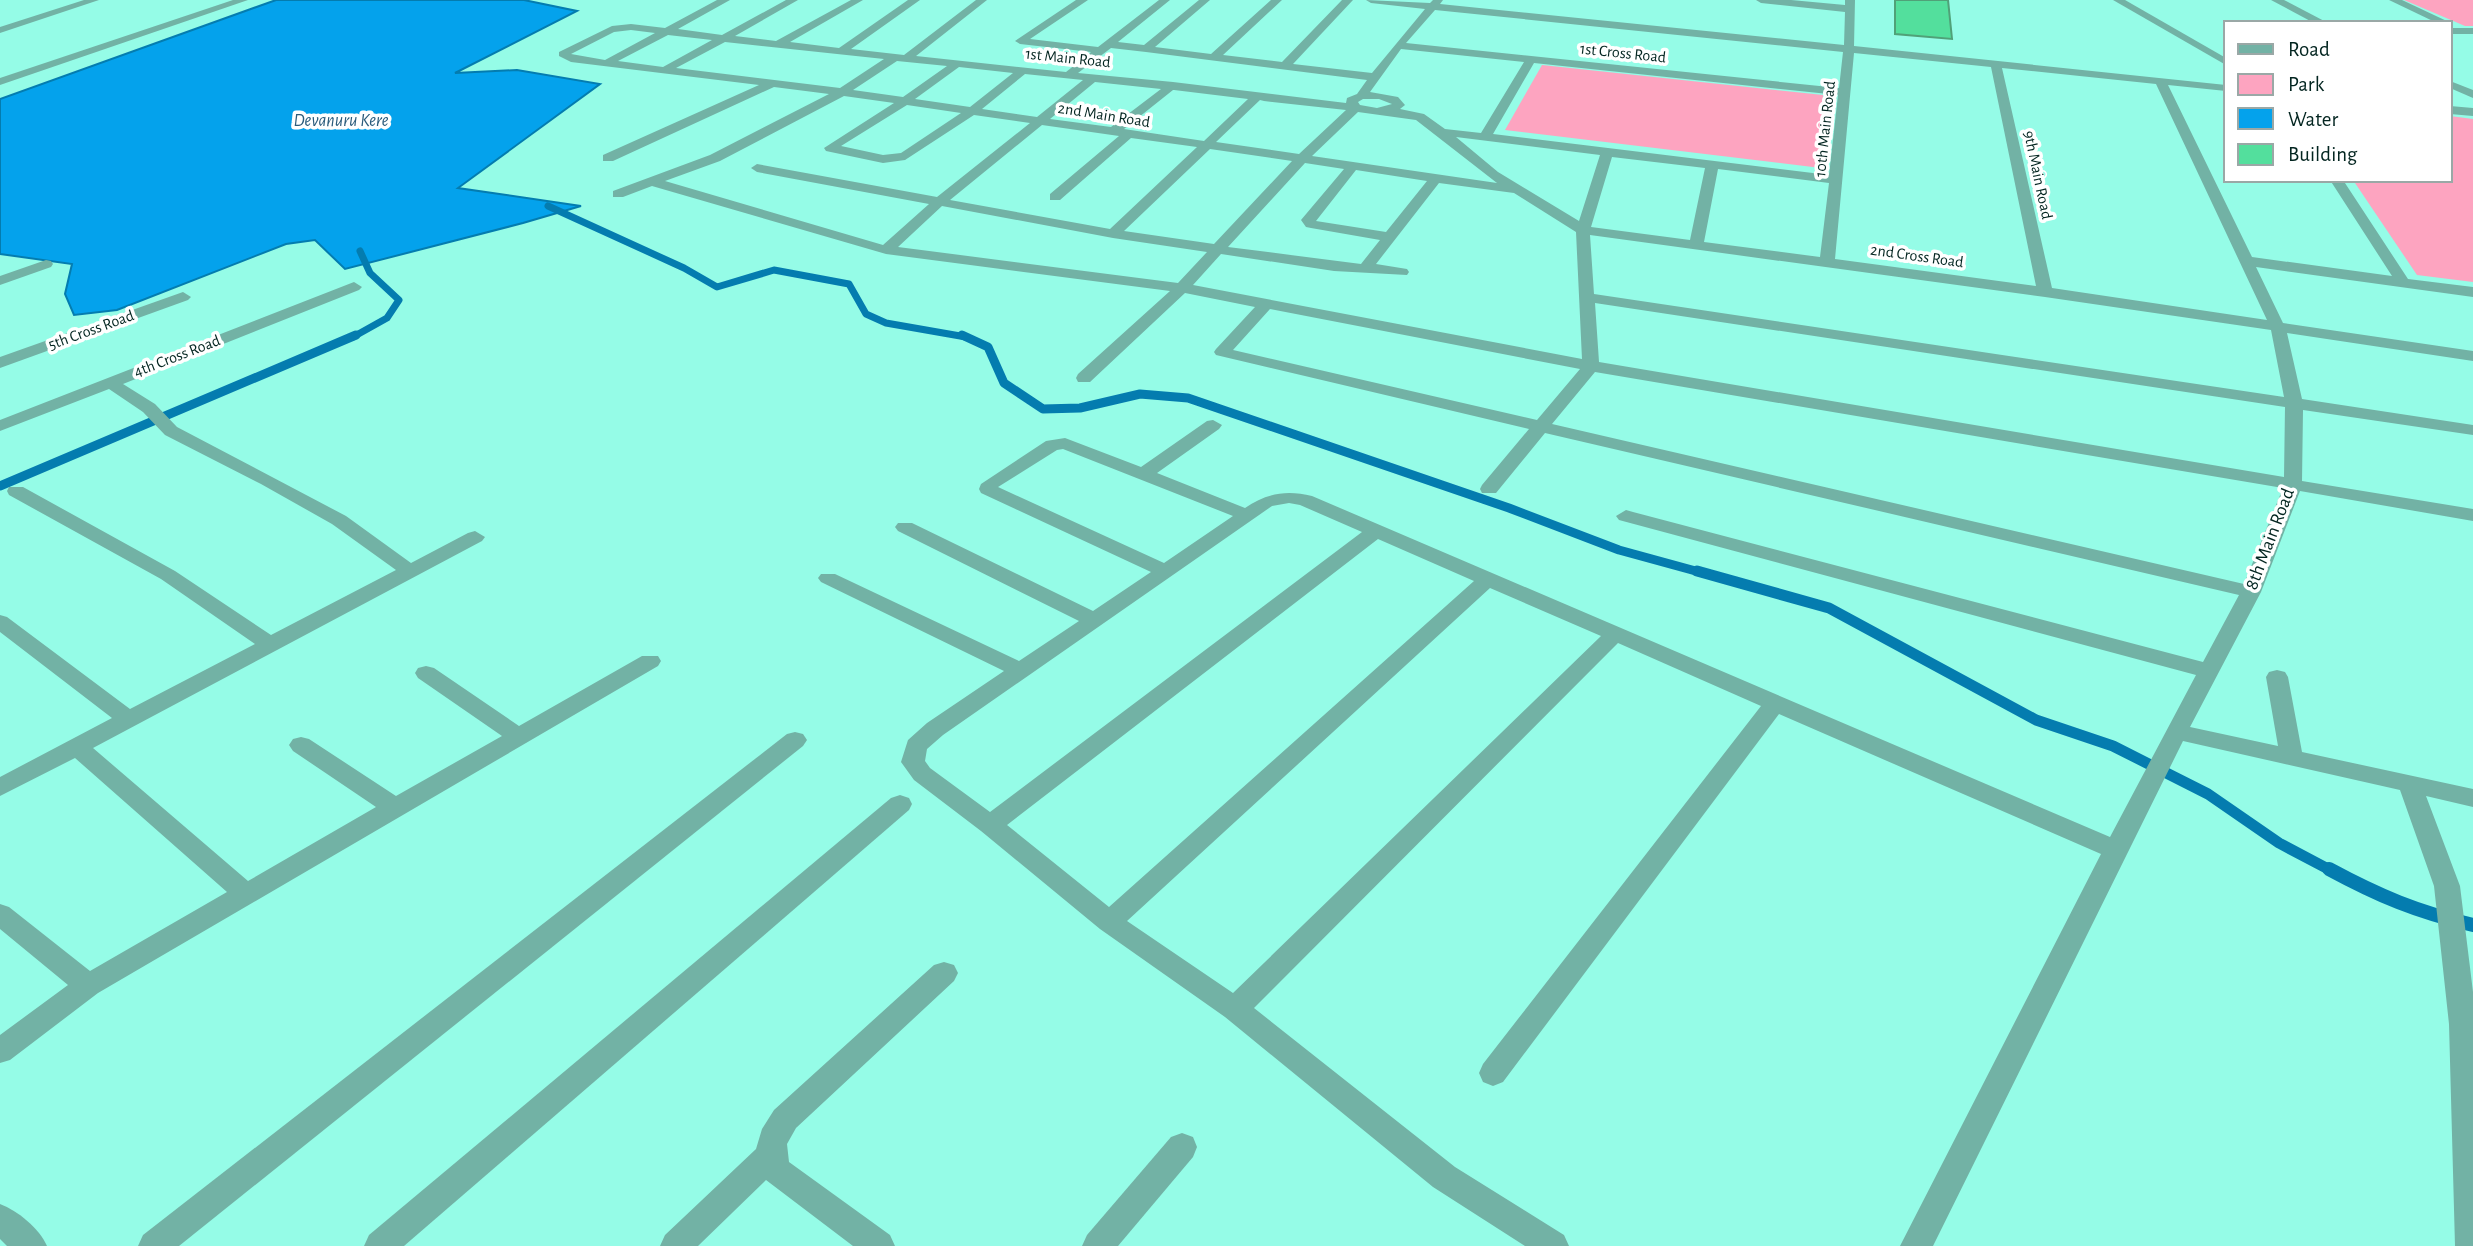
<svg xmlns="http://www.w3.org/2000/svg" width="2473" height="1246" font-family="'Alegreya Sans',sans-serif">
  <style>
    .green { fill: #fda4c0 }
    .water { fill: #04a2ec; stroke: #047caf; stroke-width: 2 }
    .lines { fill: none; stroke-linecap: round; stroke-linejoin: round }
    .stream-far3 { stroke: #047caf; stroke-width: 7 }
    .stream-far2 { stroke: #047caf; stroke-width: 9 }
    .stream-far1 { stroke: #047caf; stroke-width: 11 }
    .stream { stroke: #047caf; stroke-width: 14 }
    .building { fill: #53df9d; stroke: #50a178; stroke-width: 2 }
    .minor { fill: #72b2a5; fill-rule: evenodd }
    .labels { text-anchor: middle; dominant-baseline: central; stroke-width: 7; stroke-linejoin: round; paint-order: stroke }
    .far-street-label { font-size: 16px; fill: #032520; stroke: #fff }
    .far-water-label { font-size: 18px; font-style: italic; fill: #2c5c7c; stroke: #fff }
    .street-label { font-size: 19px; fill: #032520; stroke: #fff }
  </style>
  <rect width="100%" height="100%" fill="#95fce7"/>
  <!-- green -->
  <g class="green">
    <path d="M2404,0h69v26h-8z"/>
    <path d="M1542,65l281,30 -2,73 -316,-38z"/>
    <path d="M2450,116l23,3v163l-56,-7 -64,-95h97z"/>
  </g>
  <!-- water -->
  <path class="water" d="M276,0h248l53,11 -122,62 62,-3 83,14 -142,104 123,18 -58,17 -178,46 -30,-29 -29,4 -169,66 -43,5 -9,-21 7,-30 -72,-10v-155z"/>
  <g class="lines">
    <!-- stream-far3 -->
    <g class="stream-far3">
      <path d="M548,206l136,62 33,19 57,-17 75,14 17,30 20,9 80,14"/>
      <path d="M353,337l34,-19 12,-18 -29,-27 -10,-22"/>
    </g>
    <!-- stream-far2 -->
    <g class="stream-far2">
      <path d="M962,335l26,12 16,36 39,26 37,-1 60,-14 48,4 321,110 110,42 84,23"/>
      <path d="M0,486l356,-151"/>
    </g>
    <!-- stream-far1 -->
    <path class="stream-far1" d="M1697,571l132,37 207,112 77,26 95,48 71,49 53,28"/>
    <!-- stream -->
    <path class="stream" d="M2329,869c50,27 88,43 144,56"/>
  </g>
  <!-- building -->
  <path class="building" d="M1895,0h53l4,39 -57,-5z"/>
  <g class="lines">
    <!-- minor -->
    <g class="minor">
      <path d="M84,0h15l-99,33v-6z"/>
      <path d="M233,0h15l-248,85v-7z"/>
      <path d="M717,0h13l-52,29 44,6 64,-35h12l-63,36 41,5 75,-41h12l-73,42 49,6 69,-48h12l-69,49 53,6 72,-55h11l-71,56 150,16 25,-20 -71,-8 -5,-3 61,-41h12l-58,39 68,8 61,-47h11l-52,42 26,3 55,-45h11l-55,47 56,7 60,-54h11l-59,55 59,7 60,-62h11l-60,64 79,9 53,-64 -54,-6 -5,-3 64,3 3,-3h10l-3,4 404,41 1,-33 -84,-9 -5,-3h35l54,5v-5h10l-1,46 372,39v6l-58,-6 84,172 140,19 -62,-96h13l65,99 65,8v10l-217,-30 27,56 190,28v10l-186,-28 15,66 171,26v10l-170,-25 -1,71 171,28v12l-173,-30 -39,101 -71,135 88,19 -12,-69 3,-5 8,-2 8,2 3,5 14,75 171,37v18l-47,-11 34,90 13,106v254h-18l-6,-222 -15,-138 -34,-96 -217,-49 -250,505h-33l201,-392 -322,-140 -276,368 -10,4 -10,-4 -4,-9 4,-9 278,-358 -143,-63 -364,365 201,159 109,68 5,11h-44l-92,-59 -208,-170 -125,-88 -119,-98 -67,-51 -13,-18 7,-22 19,-17 77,-52 -183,-89 -3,-4 3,-4h14l184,87 60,-40 -181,-90 -3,-4 3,-4h14l181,88 58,-39 -170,-79 -2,-4 2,-5 65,-43 19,-3 76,29 66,-46 6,-1 9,5 -3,4 -62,44 88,35c21,-15 42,-18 67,-12l798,341 86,-162 -577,-155 -3,-4 10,-6 7,2 570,150 36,-67 -694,-162 -49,60h-14l-2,-4 2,-4 47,-56 -313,-74 -2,-3 2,-3 39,-42 -70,-14 -95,89h-12l-2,-4 2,-4 92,-83 -284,-37 -234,-68 -29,11h-10v-6l97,-36 119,-61 -55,-7 -161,74h-10v-6l156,-70 -188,-23 -12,-6v-4l53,-26 19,-2 34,4zM1435,10l408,42 -4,36 -433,-45zM631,30l24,3 -50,27 -34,-6 43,-22zM668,35l44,5 -49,27 -45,-6zM725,42l159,17 -44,29 -164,-20zM1111,48l35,4 221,28 -10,14 -10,4 -1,5 -173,-21 -95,-9zM1401,49l123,13 -43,71 -36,-4 -21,-15 -24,-5 5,-4 -7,-8 -28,-5zM1854,53l137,14 45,219 -201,-27zM897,61l50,5 -44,31 -50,-7zM1534,63l304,32 -9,80 -336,-41zM959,67l54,6 -43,34 -55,-8zM2002,68l154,16 111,236 -215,-32zM1025,74l58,6 -46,37 -55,-8zM1095,82l66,7 -50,38 -61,-8zM1173,90h1l74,9 -44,42 -80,-12zM844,96l50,7 -70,45 2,3 57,12 22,-3 69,-45 56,8 -93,74 -180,-33 -6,4 6,4 172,32 -46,41 -218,-64 55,-20zM1363,99h16l13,5 -15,4 -17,-3 -2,-3zM1260,100l4,1 82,9 -47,44 -83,-12zM907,105l54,8 -60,40 -18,2 -42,-9zM1358,112l58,8 81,63 -185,-27zM1042,125l77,11 -69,58v6h10l71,-62 66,9 -87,82 -160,-29zM1456,137l144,18 -21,66 -81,-49zM1210,149l82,12 -78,83 -90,-13zM1612,157l93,11 -15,72 -99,-13zM1305,163l39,6 -43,51 5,7 5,1 69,12 -19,24 -133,-17zM1718,169l111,14 -9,74 -116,-15zM1356,170l71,11 -41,51 -70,-11zM1439,183l75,10 62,39 6,127 -389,-74 28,-31 113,17 73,4 2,-3 -2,-3 -31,-5zM942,206l171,32 94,14 -29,31 -280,-36zM1590,235l455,62 226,33 13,67 -690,-103zM1595,303l690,104 -1,70 -685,-115zM1270,309l310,60 -43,51 -304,-70zM1595,372l688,116 -39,96 -692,-160zM1063,449l170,67 -69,47 -166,-76 59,-37zM1289,503l11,2 62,27 -372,280 -60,-44 -5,-7 2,-12 16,-14 329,-229zM1378,539l96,42 -365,326 -102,-82zM1490,588l111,48 -368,357 -106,-72z"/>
      <path d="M2113,0h12l101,58v7z"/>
      <path d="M2271,0h13l44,23h-14z"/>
      <path d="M2389,0h13l49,23h-14z"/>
      <rect x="2450" y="28" width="23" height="6"/>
      <path d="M2450,81l23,9v8l-23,-10z"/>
      <path d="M2450,106l23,2v8l-23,-2z"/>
      <path d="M46,260l5,1 2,3 -2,3 -51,18v-9z"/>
      <path d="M354,282l8,5 -3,3 -236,94 32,20 22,23 169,89 65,47 57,-30 7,-2 10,6 -3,4 -389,207 155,133 128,-74 -83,-56 -4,-6 4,-6 8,-2 8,2 87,57 106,-60 -84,-58 -3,-5 3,-5 8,-2 8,2 85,58 123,-70h16l3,5 -3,5 -560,327 -88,67 -10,3v-28l68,-50 -68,-56v-25l9,3 81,64 137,-79 -152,-134 -75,38v-19l112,-59 -112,-86v-17l7,2 123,92 125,-65 -94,-65 -152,-84 -2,-4 2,-4h14l152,84 96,64 125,-65 -64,-46 -71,-40 -96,-49 -22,-23 -34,-23 -109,42v-11z"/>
      <path d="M183,292l8,5 -3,3 -188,68v-11z"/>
      <path d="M795,732l8,2 4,6 -4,6 -624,500h-41l5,-11 644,-501z"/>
      <path d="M900,795l9,3 3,6 -3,6 -505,436h-40l5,-11 522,-437z"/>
      <path d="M944,962l10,3 4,8 -4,8 -158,147 -9,16 2,18 101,73 5,11h-42l-87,-66 -68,66h-38l5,-11 91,-86 6,-20 12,-19 160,-145z"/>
      <path d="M1182,1133l11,4 4,10 -4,10 -75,89h-36l5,-11 84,-98z"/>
      <path d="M0,1204c18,7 39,24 47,42h-40l-7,-7z"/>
    </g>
  </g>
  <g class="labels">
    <!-- far-street labels -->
    <g class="far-street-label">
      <text transform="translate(1623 53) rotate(6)">1st Cross Road</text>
      <text transform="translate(1068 58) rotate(6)">1st Main Road</text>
      <text transform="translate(1104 115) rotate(9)">2nd Main Road</text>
      <text transform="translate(1825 129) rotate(-84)">10th Main Road</text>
      <text transform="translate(2038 175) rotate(78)">9th Main Road</text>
      <text transform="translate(1917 256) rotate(8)">2nd Cross Road</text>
      <text transform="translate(91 330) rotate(-20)">5th Cross Road</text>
      <text transform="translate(177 356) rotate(-21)">4th Cross Road</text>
    </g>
    <!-- far-water labels -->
    <g class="far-water-label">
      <text x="341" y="121">Devanuru Kere</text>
    </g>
    <!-- street labels -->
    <g class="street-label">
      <text transform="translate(2270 539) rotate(-69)">8th Main Road</text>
    </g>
  </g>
  <!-- legend -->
  <rect x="2224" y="21" width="228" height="161" fill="#ffffff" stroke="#9aa8a6" stroke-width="2"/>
  <rect x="2238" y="44" width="35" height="10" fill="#72b2a5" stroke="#9aa8a6" stroke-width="2"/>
  <text x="2288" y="56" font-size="21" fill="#032520">Road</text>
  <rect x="2238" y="74" width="35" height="21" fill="#fda4c0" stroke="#9aa8a6" stroke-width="2"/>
  <text x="2288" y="91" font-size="21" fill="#032520">Park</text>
  <rect x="2238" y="108" width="35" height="21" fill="#04a2ec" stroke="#9aa8a6" stroke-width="2"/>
  <text x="2288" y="126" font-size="21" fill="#032520">Water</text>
  <rect x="2238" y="144" width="35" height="21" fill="#53df9d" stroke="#9aa8a6" stroke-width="2"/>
  <text x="2288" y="161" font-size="21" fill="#032520">Building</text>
</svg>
